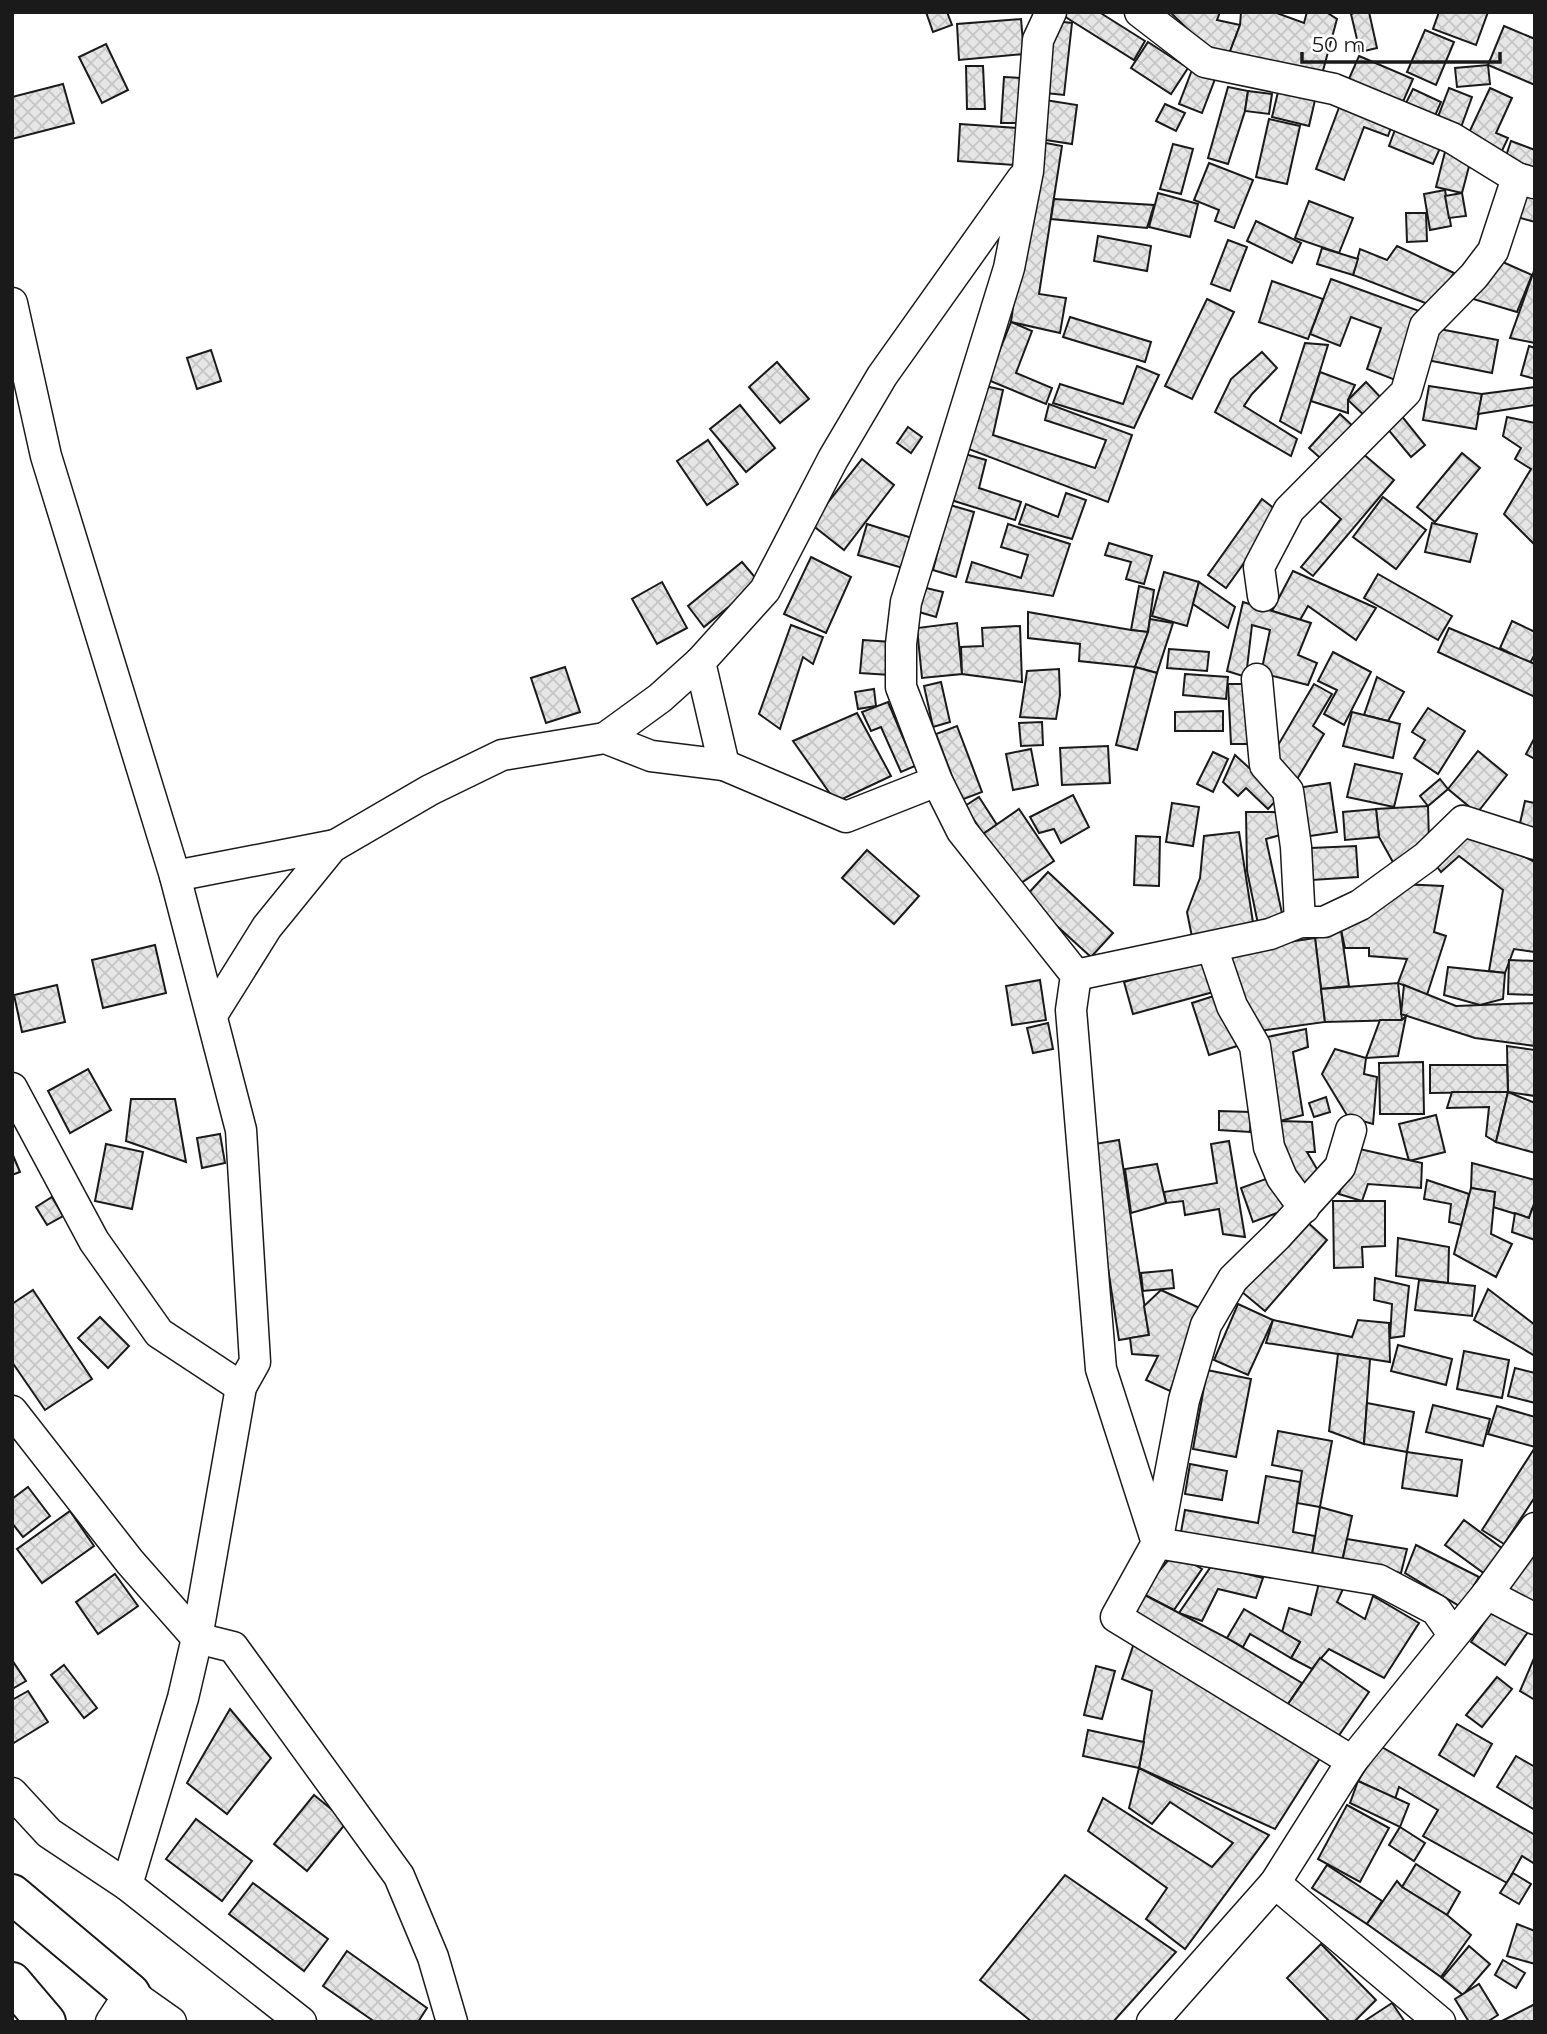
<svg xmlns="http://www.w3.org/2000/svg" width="1547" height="2034" font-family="Montserrat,sans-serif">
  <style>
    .building { fill: url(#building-cross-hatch); stroke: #1a1a1a; stroke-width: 2 }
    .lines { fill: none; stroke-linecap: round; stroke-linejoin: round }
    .minor-casing { stroke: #1a1a1a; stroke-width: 33 }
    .major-casing { stroke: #1a1a1a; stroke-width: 42 }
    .minor { stroke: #fff; stroke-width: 30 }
    .major { stroke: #fff; stroke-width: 38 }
  </style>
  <defs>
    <pattern id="building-cross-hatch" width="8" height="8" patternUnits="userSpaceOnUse" patternTransform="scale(1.75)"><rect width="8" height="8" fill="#e6e6e6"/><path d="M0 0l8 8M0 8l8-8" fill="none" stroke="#c5c5c5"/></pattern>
  </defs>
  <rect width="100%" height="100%" fill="#fff"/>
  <!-- building -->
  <g class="building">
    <path d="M926,12h21l5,13 -19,7z"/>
    <path d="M1099,12l46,29 -11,19 -75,-47z"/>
    <path d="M1170,12h50l-3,8 23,5 -11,29 -25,-9z"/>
    <path d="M1241,12h33l30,11 3,-11h19l11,7 -16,59 -92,-24 11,-29z"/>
    <path d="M1357,12h12l8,36 -17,4 -9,-38z"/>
    <path d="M1439,12h49l-12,33 -43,-16z"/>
    <path d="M1021,19l3,35 -65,6 -2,-36z"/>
    <path d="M1054,21l18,2 -8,72 -18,-2z"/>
    <path d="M1504,26l31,13v46l-47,-20z"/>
    <path d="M1425,30l29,12 -18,43 -29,-13z"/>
    <path d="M1148,42l40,26 -17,26 -40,-26z"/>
    <path d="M106,44l22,46 -26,13 -23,-46z"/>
    <path d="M1359,56l54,23 -11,25 -54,-23z"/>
    <path d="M1488,65l2,19 -33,3 -2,-19z"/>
    <path d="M966,66h17l2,43h-18z"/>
    <path d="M1192,70l23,9 -13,34 -23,-9z"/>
    <path d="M1004,77l17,1 -2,45h-18z"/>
    <path d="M63,84l11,39 -62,16v-42z"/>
    <path d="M1228,87l20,4 -3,20 -17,53 -20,-6z"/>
    <path d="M1449,88l23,9 -12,33 -24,-8z"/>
    <path d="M1490,88l22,10 -16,35 12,5 -8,17 -34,-16z"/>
    <path d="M1413,89l28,13 -7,16 -29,-13z"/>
    <path d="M1248,91l24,3 -3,20 -24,-3z"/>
    <path d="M1278,92l37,8 -6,26 -37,-9z"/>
    <path d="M1045,100l32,5 -5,39 -33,-5z"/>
    <path d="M1165,104l20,9 -9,18 -20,-10z"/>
    <path d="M1340,105l52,20 -4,11 -24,-9 -20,53 -28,-11z"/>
    <path d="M1269,119l31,7 -13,58 -31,-7z"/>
    <path d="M960,124l57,4 -3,37 -56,-4z"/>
    <path d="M1396,127l45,19 -8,18 -44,-18z"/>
    <path d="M1035,141l27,5 -23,148 27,4 -6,35 -49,-11z"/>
    <path d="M1511,141l24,9v20l-30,-11z"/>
    <path d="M1173,144l20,5 -12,45 -21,-5z"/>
    <path d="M1446,148l26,7 -10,38 -26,-6z"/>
    <path d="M1209,163l44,17 -19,48 -19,-7 4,-11 -25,-10z"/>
    <path d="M1445,190l6,36 -21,4 -6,-36z"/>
    <path d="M1527,190l8,2v30l-18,-5z"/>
    <path d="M1158,193l40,11 -8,33 -41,-10z"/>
    <path d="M1462,193l4,23 -17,2 -4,-22z"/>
    <path d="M1054,199l100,6 -7,23 -96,-9z"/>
    <path d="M1309,201l44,17 -14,35 -44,-15z"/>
    <path d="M1406,213h20l1,28 -20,1z"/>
    <path d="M1256,221l45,22 -9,20 -45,-22z"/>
    <path d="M1098,236l53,10 -4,25 -53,-10z"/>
    <path d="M1228,240l19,7 -17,44 -19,-7z"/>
    <path d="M1397,246l57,27 -21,33 -80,-31 7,-26 27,11z"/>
    <path d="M1322,248l36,11 -5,16 -36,-11z"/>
    <path d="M1496,259l36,16 -15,37 -44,-13z"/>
    <path d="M1535,268v75l-25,-5z"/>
    <path d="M1331,279l91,33 -24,69 -31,-12 14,-41 -30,-11 -11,29 -30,-12z"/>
    <path d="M1272,281l51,18 -15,40 -49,-17z"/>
    <path d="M1207,299l27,13 -42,87 -27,-13z"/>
    <path d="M1070,317l81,25 -6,20 -82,-25z"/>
    <path d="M1011,322l21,9 -16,42 36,15 -6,16 -58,-24z"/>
    <path d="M1434,328l64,12 -6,33 -65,-13z"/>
    <path d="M1305,343l23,2 -27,88 -21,-12z"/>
    <path d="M1529,346l6,2v31l-14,-4z"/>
    <path d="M211,350l10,31 -24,8 -10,-31z"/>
    <path d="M1262,352l15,16 -25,26 -8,12 53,33 -6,17 -76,-44 16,-33z"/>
    <path d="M777,362l32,37 -29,24 -31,-36z"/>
    <path d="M1137,366l22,9 -25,53 -81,-25 7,-19 63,20z"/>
    <path d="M1320,372l35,13 -7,15v13l-37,-12z"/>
    <path d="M1366,382l18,19 -17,17 -19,-18z"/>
    <path d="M985,386l18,4 -10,45 102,33 11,-28 -61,-20 4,-16 83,31 -24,67 -142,-54z"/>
    <path d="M1429,386l53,8 -6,35 -53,-9z"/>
    <path d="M1535,387v18l-57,9 4,-20z"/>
    <path d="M740,405l35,43 -29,24 -36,-43z"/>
    <path d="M1396,409l29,36 -14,12 -30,-36z"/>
    <path d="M1340,414l17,16 -31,33 -17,-15z"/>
    <path d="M1507,417l28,6 -1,121 -30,-30 27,-45 -16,-10 6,-11 -18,-12z"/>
    <path d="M908,427l14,10 -11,16 -14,-10z"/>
    <path d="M708,440l30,44 -31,21 -30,-44z"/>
    <path d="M1355,447l39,33 -81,96 -12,-9 40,-48 -27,-23z"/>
    <path d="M1462,453l18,15 -45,54 -18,-15z"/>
    <path d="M965,454l21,6 -7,28 42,14 -6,18 -64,-20z"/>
    <path d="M862,459l32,26 -50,65 -33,-26z"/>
    <path d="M1066,493l20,7 -14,39 -53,-15 7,-20 32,13z"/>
    <path d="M1383,497l43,33 -30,39 -43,-32z"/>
    <path d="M1262,499l18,14 -54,75 -18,-13z"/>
    <path d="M950,505l24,7 -18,65 -23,-7z"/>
    <path d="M1432,523l45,11 -7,28 -45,-10z"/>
    <path d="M867,524l45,14 -9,30 -45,-13z"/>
    <path d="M1008,524l62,20 -17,52 -87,-14 6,-20 49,16 7,-23 -27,-8z"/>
    <path d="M1109,543l43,13 -8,28 -18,-5 5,-17 -26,-7z"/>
    <path d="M811,557l40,20 -25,56 -42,-19z"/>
    <path d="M742,562l17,20 -55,45 -16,-21z"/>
    <path d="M1293,571l83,37 -20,32 -48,-34 -8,14 -28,-9z"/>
    <path d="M1164,572l35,10 -12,44 -35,-10z"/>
    <path d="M1378,574l74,42 -14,24 -74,-42z"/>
    <path d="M662,582l25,46 -30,16 -25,-45z"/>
    <path d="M1199,582l36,25 -7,21 -35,-24z"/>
    <path d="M1139,586l15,4 -6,42 -17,-2z"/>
    <path d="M926,588l17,4 -7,25 -17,-5z"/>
    <path d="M1243,602l68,21 -13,32 19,8 -9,22 -47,-12 9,-43 -18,-5 -6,52 -19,-6z"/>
    <path d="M1028,612l103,18 17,2 -13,35 -56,-6 1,-17 -52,-6z"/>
    <path d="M1150,619l23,4 -16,50 -22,-6 13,-35z"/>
    <path d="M1512,621l23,11v22l-5,9 -30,-15z"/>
    <path d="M957,623l5,51 -40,4 -5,-50z"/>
    <path d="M791,625l32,12 -10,27 -10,-7 -23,72 -21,-15z"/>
    <path d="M1020,626l2,56 -60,-8 -1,-27 22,-1 -1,-18z"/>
    <path d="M1449,628l86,36v33l-97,-45z"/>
    <path d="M863,640l29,2 -2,33 -30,-2z"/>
    <path d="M1169,649l40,3 -2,19 -40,-3z"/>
    <path d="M1333,652l38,20 -27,53 -20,-11 13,-24 -19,-9z"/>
    <path d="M565,667l15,45 -34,11 -15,-45z"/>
    <path d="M1135,667l22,6 -20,77 -21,-5z"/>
    <path d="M1059,669l1,26 -4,24 -36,-2 7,-46z"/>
    <path d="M1185,674l43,3 -2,22 -43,-4z"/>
    <path d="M1377,677l27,15 -16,29 -24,-6z"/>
    <path d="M941,682l9,40 -17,5 -9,-41z"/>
    <path d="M1228,684h22l2,60h-21z"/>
    <path d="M1314,684l18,10 -19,32 11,8 -28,47 -29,-17z"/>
    <path d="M874,689l2,17 -18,3 -3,-17z"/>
    <path d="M888,702l27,64 -14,6 -20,-45 -10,4 -9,-19z"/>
    <path d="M1428,708l37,23 -27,43 -24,-16 11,-18 -13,-8z"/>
    <path d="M1223,711v20h-48v-19z"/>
    <path d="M1352,712l48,12 -7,34 -50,-12z"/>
    <path d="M857,713l34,63 -55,26 -43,-61z"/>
    <path d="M1042,722l1,23 -22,1 -2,-23z"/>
    <path d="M957,726l25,66 -21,8 -25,-66z"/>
    <path d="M1535,737v22l-9,-5z"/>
    <path d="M1108,746l2,37 -48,2 -2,-37z"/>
    <path d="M1031,749l7,36 -25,5 -7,-36z"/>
    <path d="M1478,751l29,24 -30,38 -29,-24z"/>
    <path d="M1213,752l15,7 -15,33 -16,-8z"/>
    <path d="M1235,755l45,41 -12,13 -22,-21 -8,8 -15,-14z"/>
    <path d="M1355,764l47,10 -8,33 -47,-10z"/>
    <path d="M1440,779l8,10 -20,17 -8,-10z"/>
    <path d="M1330,783l7,49 -34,5 -6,-49z"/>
    <path d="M1073,795l16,32 -28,16 -7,-14 -15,4 -9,-16z"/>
    <path d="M979,797l18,28 -14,9 -18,-28z"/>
    <path d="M1525,801l10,2v32l-17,-3z"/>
    <path d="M1172,803l27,4 -6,39 -27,-4z"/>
    <path d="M1428,806l1,36 -35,22 -15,-27 -3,-28z"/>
    <path d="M1019,809l35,52 -36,24 -35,-51z"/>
    <path d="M1376,809l3,28 -34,3 -2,-28z"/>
    <path d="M1246,812h36l2,22 -18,5 17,79 -25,6 -11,-53z"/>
    <path d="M1471,831l64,31v90l-21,-3 -9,24 -16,-2 14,-81 -44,-34 -18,16 -9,-12z"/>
    <path d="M1239,832l15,97 -62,8 -5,-25 13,-34 4,-42z"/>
    <path d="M1136,836l24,1 -1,49 -25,-1z"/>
    <path d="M1356,846l2,31 -46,3 -1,-32z"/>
    <path d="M867,850l52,46 -25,28 -52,-46z"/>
    <path d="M1048,872l65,61 -22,24 -66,-60z"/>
    <path d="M1400,884l43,2 -9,46 12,4 -19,59 -29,-12 9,-24 -38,-3v-8h-24l-4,-18z"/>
    <path d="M1341,930l8,56 -28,3 -6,-51z"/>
    <path d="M1315,938l10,84 -66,9 -17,-24 -15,-56z"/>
    <path d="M155,945l11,48 -63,15 -11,-48z"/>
    <path d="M1208,959l9,32 -84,23 -9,-32z"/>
    <path d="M1509,960l26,1v34l-27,-1z"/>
    <path d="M1448,967l57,6 -2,26 -23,6 -36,-10z"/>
    <path d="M1040,980l6,40 -34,5 -6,-39z"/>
    <path d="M1398,983l4,37 -77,2 -4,-33z"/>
    <path d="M57,985l8,37 -43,10 -8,-37z"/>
    <path d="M1404,985l52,21 79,-3v43l-60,-8 -74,-24z"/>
    <path d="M1220,994l17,52 -28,9 -17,-52z"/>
    <path d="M1406,1016l-8,40 -32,2 14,-38h22z"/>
    <path d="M1048,1023l5,26 -20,4 -6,-25z"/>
    <path d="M1306,1029l2,18 -15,5 10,63 -23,6 -13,-84z"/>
    <path d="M1507,1046l28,4v46l-27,-4z"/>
    <path d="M1335,1049l31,9 -2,16 13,3 -4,47 -25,-7 -26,-43z"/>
    <path d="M1423,1062l1,52h-44l-1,-51z"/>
    <path d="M1430,1065h77l1,27 -78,1z"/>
    <path d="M88,1069l23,41 -41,23 -22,-42z"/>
    <path d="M1452,1092h56l-12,50 -10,-6 3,-29 -42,1z"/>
    <path d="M1508,1092l27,11v50l-39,-11z"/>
    <path d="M1326,1097l4,15 -16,5 -5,-14z"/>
    <path d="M131,1099h44l11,63 -60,-21z"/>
    <path d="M1219,1111l32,1 -1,20 -31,-2z"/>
    <path d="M1436,1115l9,37 -36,9 -10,-37z"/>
    <path d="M1280,1121l32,1 3,30h-8l14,24 -19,15 -25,-46z"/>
    <path d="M220,1134l5,29 -23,5 -5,-30z"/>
    <path d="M1119,1140l30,195 -30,5 -30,-195z"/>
    <path d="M1229,1141l16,96 -22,-3 -4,-25 -34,6 -2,-14 -17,2 -2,-11 53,-9 -6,-39z"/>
    <path d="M106,1144l37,8 -11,57 -37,-8z"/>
    <path d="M1355,1148l67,15 -1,25 -53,-4 -6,17 -23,-7z"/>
    <path d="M12,1153l8,19 -8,3z"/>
    <path d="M1472,1163l63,17v21l-6,17 -36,-11 2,-15 -24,-4z"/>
    <path d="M1157,1164l9,39 -35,10 -6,-44z"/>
    <path d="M1274,1176l11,34 -32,12 -12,-34z"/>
    <path d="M1427,1180l42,14 -7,31 -13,-3 2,-18 -27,-5z"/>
    <path d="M1471,1188l24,4 -4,42 21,10 -16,33 -42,-23z"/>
    <path d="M52,1197l11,19 -16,9 -11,-18z"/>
    <path d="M1333,1201h52v45l-23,1 1,20 -29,1z"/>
    <path d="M1532,1209l3,1v30l-23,-8 3,-19 14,5z"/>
    <path d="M1305,1220l22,20 -62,71 -23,-19z"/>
    <path d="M1398,1238l51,9 -1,36 -52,-7z"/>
    <path d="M1172,1270l2,18 -31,3 -2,-18z"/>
    <path d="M1375,1278l34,8 -5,50 -14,2 2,-34 -18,-4z"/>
    <path d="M1419,1280l56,6 -3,30 -57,-6z"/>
    <path d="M1488,1289l47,36v31l-61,-36z"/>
    <path d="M33,1290l59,89 -47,31 -33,-48v-58z"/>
    <path d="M1161,1290l43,20 -34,81 -24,-11 12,-24 -26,-2 -2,-16 19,-3 -5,-29z"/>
    <path d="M1238,1304l35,16 -25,55 -34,-15z"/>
    <path d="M100,1317l29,29 -21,22 -30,-30z"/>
    <path d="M1273,1320l79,17 6,-17 31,3 1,39 -124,-19z"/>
    <path d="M1398,1345l54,14 -6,26 -55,-14z"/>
    <path d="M1464,1351l45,9 -7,38 -45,-9z"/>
    <path d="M1338,1354l32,5 -6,85 -35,-13z"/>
    <path d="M1515,1368l20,5v30l-27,-7z"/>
    <path d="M1207,1370l44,9 -15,78 -43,-8z"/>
    <path d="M1367,1403l47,9 -7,40 -43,-8z"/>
    <path d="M1433,1405l57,14 -7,27 -57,-14z"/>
    <path d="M1497,1406l38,11v30l-47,-13z"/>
    <path d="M1278,1431l54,10 -12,66 -23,-4 5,-32 -30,-6z"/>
    <path d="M1534,1449l1,48 -31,47 -22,-14z"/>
    <path d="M1407,1452l55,8 -5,36 -55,-8z"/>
    <path d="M1190,1464l37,7 -5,29 -37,-6z"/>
    <path d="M1266,1476l34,6 -7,50 22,4 -3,19 -131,-23 4,-22 73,13z"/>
    <path d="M28,1487l22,29 -27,21 -11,-14v-24z"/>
    <path d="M1320,1507l32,9 -10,46 -30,-7z"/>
    <path d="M70,1511l24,35 -52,37 -25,-34z"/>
    <path d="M1464,1520l39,29 -18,25 -40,-29z"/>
    <path d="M1347,1539l60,10 -6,24 -59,-11z"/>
    <path d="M1416,1545l63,32 -18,30 -56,-34z"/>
    <path d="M1174,1553l28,16 -28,41 -33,-17z"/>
    <path d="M1535,1553v55l-27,-19z"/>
    <path d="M1212,1565l51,13 -7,20 -38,-9 -16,32 -23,-8z"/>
    <path d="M115,1574l23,32 -40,28 -22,-32z"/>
    <path d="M1320,1579l23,10 -6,13 28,17 8,-23 46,27 -35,55 -55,-29 -17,20 -21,-11 9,-16 -18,-10 7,-24 22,7z"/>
    <path d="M1141,1593l86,45 75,45 -16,24 -157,-92z"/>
    <path d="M1494,1608l34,24 -23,33 -34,-23z"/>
    <path d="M1244,1609l56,33 -9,16 -41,-24 -7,13 -16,-9z"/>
    <path d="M1134,1643l188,112 -47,74 -136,-61 13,-77 -30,-12z"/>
    <path d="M1535,1656v44l-15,-9z"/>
    <path d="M1320,1658l49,34 -34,49 -49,-34z"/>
    <path d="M12,1660l14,21 -14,8z"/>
    <path d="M64,1665l33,43 -13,10 -33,-43z"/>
    <path d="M1096,1666l19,5 -13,48 -18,-4z"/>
    <path d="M1497,1677l15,12 -30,38 -16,-12z"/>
    <path d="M28,1691l20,31 -36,22v-44z"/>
    <path d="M230,1709l41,49 -44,56 -40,-31z"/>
    <path d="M1457,1724l35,20 -18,32 -35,-21z"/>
    <path d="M1088,1730l56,12 -5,26 -56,-12z"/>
    <path d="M1380,1746l155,89v29l-13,-8 -15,27 -84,-47 15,-26 -39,-23 -4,12 -37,-18z"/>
    <path d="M1516,1756l19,11v43l-38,-23z"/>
    <path d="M1139,1768l130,67 -84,114 -39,-30 21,-31 -79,-57 15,-33 109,69 21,-24 -63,-41 -18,22 -23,-16z"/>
    <path d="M1358,1781l51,23 -9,23 -50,-24z"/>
    <path d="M314,1795l33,27 -40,49 -33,-27z"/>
    <path d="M1347,1805l42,23 -29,54 -42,-23z"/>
    <path d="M196,1819l56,42 -30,40 -56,-42z"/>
    <path d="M1400,1827l25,16 -11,18 -25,-16z"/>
    <path d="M1416,1864l44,28 -13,23 -45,-28z"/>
    <path d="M1327,1865l55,36 -15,23 -55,-36z"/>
    <path d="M1513,1873l18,11 -12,20 -19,-11z"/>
    <path d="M1065,1875l111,77 -63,70h-81l-52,-42z"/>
    <path d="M1397,1881l5,6 45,28 24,20 -30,42 -74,-53z"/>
    <path d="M253,1883l75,56 -24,32 -75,-57z"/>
    <path d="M1517,1924l18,7v33l-28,-8z"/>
    <path d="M1321,1944l55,56 -22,22h-24l-43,-44z"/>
    <path d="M1469,1946l21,18 -27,31 -21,-17z"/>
    <path d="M347,1951l80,57 -9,14h-43l-52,-36z"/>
    <path d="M1503,1960l22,13 -9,15 -21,-13z"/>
    <path d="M1479,1984l19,31 -11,7h-18l-14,-23z"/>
    <path d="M1392,2003l13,19h-42z"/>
    <path d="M1535,2004v18h-35z"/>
  </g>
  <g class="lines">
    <!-- minor casing -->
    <g class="minor-casing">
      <g id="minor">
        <path d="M1051,12l-13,28 -10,131 -19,97 -103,334 -5,42v43l36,94 25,50 114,144 -5,35 30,359 56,174 222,37 57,30 17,24"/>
        <path d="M1140,12l65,50 129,27 118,49 65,40 17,5"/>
        <path d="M12,303l34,153 129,420 66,254 14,232 -14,25 -44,251 -14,60 -56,187"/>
        <path d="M1263,596l-4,-29 30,-57 117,-118 19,-66 49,-50 19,-25 24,-73"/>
        <path d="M1257,679l8,86 23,26 8,56 4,75"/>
        <path d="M605,738l55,-40 40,-36"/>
        <path d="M937,781l-91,36 -122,-52 -24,-103 65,-72 68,-131 49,-83 140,-197"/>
        <path d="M175,876l160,-31"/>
        <path d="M1212,947l20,59 23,40 14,101 13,31 22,30"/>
        <path d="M1076,975l194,-41 30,-12h24l36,-17 66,-48 37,-36 72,23"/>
        <path d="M212,1015l55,-88 65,-80 98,-57 72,-35 103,-17 46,18 73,9"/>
        <path d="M12,1088l82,153 65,92 82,54"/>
        <path d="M1351,1130l-11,37 -63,69 -44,43 -27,46 -22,75 -27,143 -41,74 236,144"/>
        <path d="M12,1411l118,151 67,76 36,9 166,229 34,81 19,65"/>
        <path d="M1487,1594l48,25"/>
        <path d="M12,1793l37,40 78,52 174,137"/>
        <path d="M1275,1883l165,139"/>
        <path d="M111,2022l19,-29 41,29"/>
        <path d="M1152,2022l123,-139 77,-122 135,-167 48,-66"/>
      </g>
    </g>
    <!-- major casing -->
    <g class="major-casing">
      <g id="major">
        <path d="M12,1894l118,99 16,29"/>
        <path d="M12,1982l34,40"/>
      </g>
    </g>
    <!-- minor -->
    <use href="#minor" class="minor"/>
    <!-- major -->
    <use href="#major" class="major"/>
  </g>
  <!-- border -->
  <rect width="1547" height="2034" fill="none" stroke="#1a1a1a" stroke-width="28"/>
  <!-- scale -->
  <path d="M1302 52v10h198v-10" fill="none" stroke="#1a1a1a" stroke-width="3.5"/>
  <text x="1312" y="52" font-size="21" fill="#1a1a1a" stroke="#ffffff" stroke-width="5" paint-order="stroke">50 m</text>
</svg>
